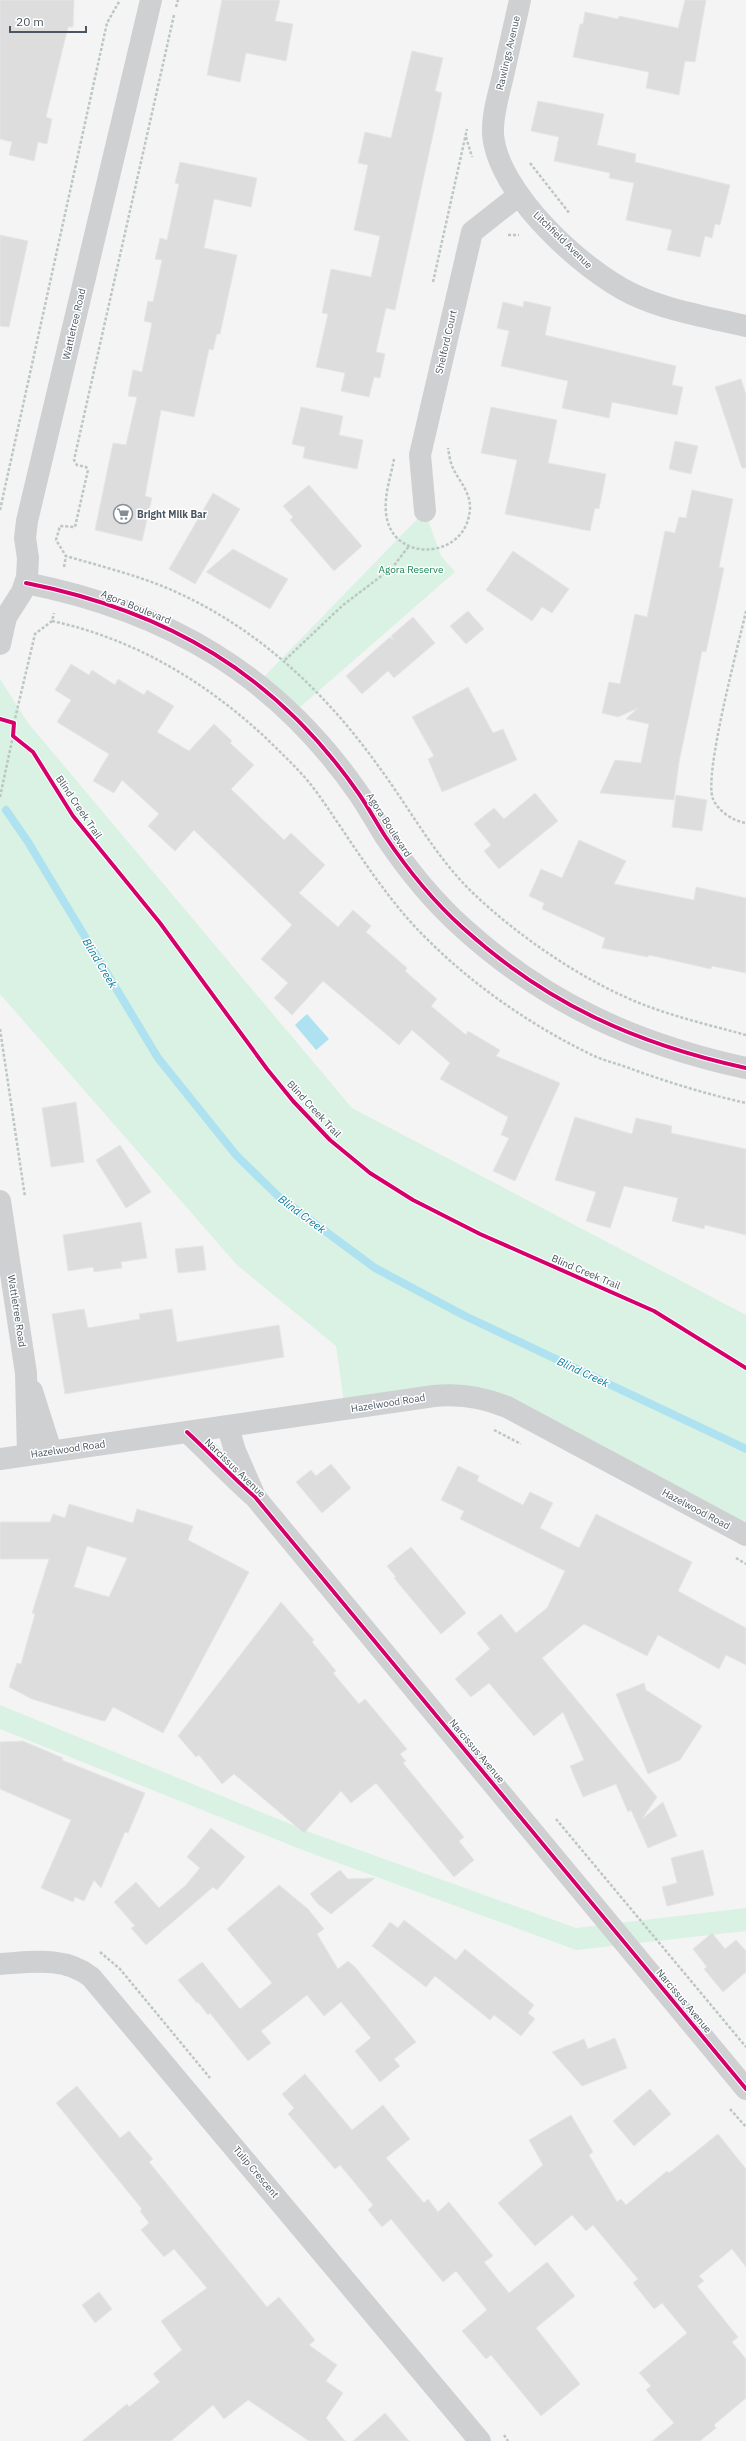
<svg xmlns="http://www.w3.org/2000/svg" width="746" height="2441" font-family="'IBM Plex Sans',sans-serif">
  <style>
    .green { fill: #d9f2e3 }
    .water { fill: #aee2f0 }
    .lines { fill: none; stroke-linecap: round; stroke-linejoin: round }
    .stream { stroke: #aee2f0; stroke-width: 8 }
    .building { fill: #ddddde; stroke: #e5e6e7; fill-rule: evenodd }
    .path { stroke: #bcc7c4; stroke-width: 2.5; stroke-dasharray: 3 2; stroke-linecap: butt }
    .minor { stroke: #ced0d2; stroke-width: 22 }
    .cycleway-casing { stroke: #fff; stroke-width: 6 }
    .cycleway { stroke: #d6006c; stroke-width: 4 }
    .labels { text-anchor: middle; dominant-baseline: central; stroke-width: 3; stroke-linejoin: round; paint-order: stroke }
    .street-label { font-size: 10px; fill: #4a5661; stroke: #fff }
    .poi-label { font-size: 10px; font-weight: bold; fill: #4a5661; stroke: #fff; text-anchor: start }
    .park-label { font-size: 10px; fill: #17864f; stroke: #fff }
    .water-label { font-size: 11px; font-style: italic; fill: #0c7c9b; stroke: #fff }
  </style>
  <rect width="100%" height="100%" fill="#f4f4f4"/>
  <!-- green -->
  <g class="green">
    <path d="M425,511l16,45 14,16 -163,142 -35,-30z"/>
    <path d="M0,679l28,44 324,385 394,207v220l-251,-133 -150,7 -9,-63 -99,-81 -237,-271z"/>
    <path d="M0,1705l312,128 264,95 170,-20v23l-170,19 -276,-101 -300,-120z"/>
  </g>
  <!-- water -->
  <path class="water" d="M307,1014l22,25 -13,11 -21,-25z"/>
  <g class="lines">
    <!-- stream -->
    <path class="stream" d="M6,810l22,32 130,216 78,97 43,42 96,71 90,48 281,133"/>
  </g>
  <!-- building -->
  <g class="building">
    <path d="M0,0h74l-1,27h-5l-22,90 6,2 -5,25 -9,-2 -4,19 -25,-6 3,-13 -12,-3z"/>
    <path d="M222,0h58l-5,21 18,3 -7,37 -40,-8 -6,29 -33,-7z"/>
    <path d="M685,0h21l-11,62 -10,-1 -6,34 -33,-7 3,-16 -76,-15 7,-33h3l2,-12 33,7 1,-3 59,12z"/>
    <path d="M412,51l31,7 -8,33 7,2 -47,217 -9,-2 -10,44 9,2 -5,24 -6,-1 -5,20 -28,-6 4,-18 -29,-6 12,-53 -6,-1 9,-44 40,8 9,-41 -26,-6 14,-65 -10,-2 7,-31 26,6z"/>
    <path d="M538,101l66,13 -7,31 39,9 -1,8 95,23 -10,40 -5,-1 -3,14 -7,-2 -5,21 -33,-7 5,-20 -46,-10 8,-37 -25,-5 1,-5 -56,-12 5,-24 -28,-6z"/>
    <path d="M180,162l77,16 -6,29 -37,-8 -10,49 33,7 -17,79h-3l-4,16 -4,-1 -15,68 -33,-7 -16,86 7,2 -10,43 -47,-11 18,-87 13,2 11,-48 -9,-1 5,-26 9,2 10,-49 -8,-2 4,-20 5,1 9,-42 -7,-1 5,-21 7,2 12,-56 -4,-1z"/>
    <path d="M0,235l28,6 -19,86 -9,-1z"/>
    <path d="M524,301l27,6 -6,28 131,31 -4,19 11,2 -6,28 -65,-13 -3,16 -47,-10 6,-27 -67,-15 8,-35 -12,-3 6,-26 20,5z"/>
    <path d="M741,379l5,16v73h-4l-27,-81z"/>
    <path d="M301,407l42,9 -4,19 24,5 -6,29 -54,-11 2,-11 -13,-3z"/>
    <path d="M491,407l66,13 -9,43 58,11 -7,35 -4,-1 -5,23 -85,-17 12,-54 -36,-7z"/>
    <path d="M675,441l23,5 -7,28 -22,-5z"/>
    <path d="M309,485l53,61 -28,25 -44,-51 3,-3 -10,-11z"/>
    <path d="M692,490l41,9 -14,68 5,1 -18,84 -4,-1 -10,49 -13,62 -5,38 -74,-7 15,-33 26,3 8,-39 -23,-5 12,-11 -20,9 -16,-4 7,-31 11,2 15,-70 12,3 18,-86 10,2 4,-16 7,1z"/>
    <path d="M213,493l27,16 -45,75 -26,-15z"/>
    <path d="M233,549l55,30 -18,30 -64,-37z"/>
    <path d="M513,551l56,38 -17,24 -10,-6 -10,14 -46,-31z"/>
    <path d="M468,611l16,18 -18,15 -16,-18z"/>
    <path d="M413,617l22,26 -41,35 -6,-7 -26,23 -16,-18 44,-39 4,3 -3,-4z"/>
    <path d="M71,664l18,11 3,-5 23,15 3,-6 26,16 3,-5 27,16 -17,26 32,19 25,-27 18,17 -2,2 24,22 -23,24 53,51 7,-7 34,32 -26,28 39,34 15,-17 18,16 -5,6 41,36 -2,3 32,28 -6,7 35,29 2,-4 32,19 -4,6 64,27 -45,98 -22,-10 16,-33 -8,-3 7,-18 -68,-38 10,-16 -38,-33 -13,15 -76,-64 -31,34 -18,-17 14,-15 -27,-24 31,-34 -98,-95 -19,21 -27,-25 11,-12 -37,-34 -8,13 -21,-12 16,-27 -52,-32 14,-22 -16,-10z"/>
    <path d="M468,687l25,46 10,-4 14,31 -75,32 -14,-33 6,-3 -22,-39z"/>
    <path d="M535,793l23,28 -59,48 -15,-18 7,-6 -17,-21 20,-16 10,11z"/>
    <path d="M676,795l31,5 -5,31 -30,-4z"/>
    <path d="M579,840l47,21 -12,23 80,16 2,-13 50,11v75l-34,-7 -1,3 -62,-14 -1,2 -46,-9 3,-10 -63,-29 2,-6 -15,-7 12,-27 21,9z"/>
    <path d="M76,1102l8,60 -33,5 -9,-59z"/>
    <path d="M575,1117l57,17 4,-16 36,8 -1,7 75,16v86l-41,-10 -1,4 -32,-8 6,-23 -54,-12 -14,42 -24,-7 10,-29 -41,-12z"/>
    <path d="M120,1145l31,47 -25,16 -30,-48z"/>
    <path d="M141,1222l6,36 -26,4 1,6 -28,4 -1,-5 -25,4 -5,-36z"/>
    <path d="M203,1246l3,24 -28,3 -3,-24z"/>
    <path d="M84,1309l4,19 52,-9 -1,-5 33,-5 5,33 102,-17 5,32 -219,37 -13,-80z"/>
    <path d="M331,1464l20,24 -29,25 -26,-31 15,-12 5,6z"/>
    <path d="M458,1466l21,10 -2,5 46,24 7,-13 23,11 -13,25 39,20 17,-34 96,48 -14,29 68,37v37l-20,-10 -7,14 -61,-34 -11,21 -63,-32 -42,34 115,139 -15,22 21,-17 14,34 -29,12 -17,-38 -3,2 -12,-28 -33,13 -13,-31 14,-6 -21,-48 -29,24 -45,-53 -18,14 -16,-18 35,-30 -13,-16 24,-19 15,19 31,-25 18,-37 -105,-52 4,-8 -23,-11z"/>
    <path d="M69,1504l64,19 4,-14 56,17 -5,14 61,32 -86,161 -50,-26 -8,14h-2l-71,-22 -23,-12 8,-24 4,1 14,-50 -3,-1 17,-54h-49v-37h50l3,-8 12,4zM87,1546l40,12 -18,39 -35,-10z"/>
    <path d="M411,1547l55,66 -25,21 -47,-56 2,-1 -9,-11z"/>
    <path d="M281,1602l33,38 -2,2 24,29 -3,2 26,31 6,-5 42,50 -7,5 6,7 -3,2 61,74 -5,4 15,19 -20,17 -78,-94 -25,20 -10,-12 -37,42 -70,-59 -12,10 -23,-29 -3,2 -18,-21z"/>
    <path d="M644,1683l2,7 56,36 -22,34 -32,14 -32,-80z"/>
    <path d="M23,1741l40,17 -1,2 83,33 -17,40 -3,-1 -24,56 -7,-8 -10,21 -9,-4 -2,5 -32,-14 30,-68 -71,-31v-47z"/>
    <path d="M211,1828l34,29 -28,33 -4,-3 -67,58 -15,-17 4,-2 -21,-24 22,-20 23,26 27,-23 14,-17 -13,-11z"/>
    <path d="M703,1850l11,45 -47,11 -5,-19 15,-4 -6,-25z"/>
    <path d="M340,1870l8,9 27,-1 -44,36 -13,-10 -8,-10z"/>
    <path d="M279,1885l29,24 16,20 -7,5 21,35 10,-8 7,6 61,75 -22,17 6,7 -20,16 -25,-31 16,-13 -30,-36 -17,14 -17,-21 -46,36 10,12 -23,18 -38,-48 -2,2 -10,-13 -1,1 -19,-23 24,-18 38,47 32,-26 -45,-54z"/>
    <path d="M404,1920l52,40 9,-11 69,56 -6,8 7,6 -14,17 -27,-21 -4,5 -55,-44 -9,11 -54,-41 18,-24 8,6z"/>
    <path d="M712,1933l13,16 11,-9 10,11v21l-23,20 -19,-23 3,-2 -14,-18z"/>
    <path d="M615,2038l12,30 -45,18 -30,-34 32,-13 4,10z"/>
    <path d="M305,2074l47,56 31,-25 27,34 -24,19 38,45 4,-4 10,13 11,-10 44,54 -9,6 25,31 38,-31 28,34 -39,32 44,56 -39,32 -50,-61 -5,4 -24,-28 25,-21 -31,-39 -13,11 -52,-63 -9,8 -14,-17 5,-5 -33,-40 -5,4 -47,-55 6,-6 -12,-14z"/>
    <path d="M77,2086l43,52 9,-7 24,28 -4,3 118,145 12,-10 36,43 -6,5 28,20 -11,16 17,12 -17,25 19,23h-36l-61,-41 -24,19 -11,-14 -42,36h-89l45,-37 2,3 31,-25 -7,-8 29,-24 -21,-29 46,-33 -33,-39 -10,8 -23,-27 8,-7 -9,-12 2,-2 -86,-106z"/>
    <path d="M650,2089l21,25 -37,32 -21,-25z"/>
    <path d="M571,2115l22,37 -4,3 28,47 4,-3 5,6 41,-34 2,2 49,-39 28,35v98l-14,-18 -33,27 5,5 -7,5 41,51 -6,5 14,17v39l-32,27 2,3 -16,13h-48l22,-18 -28,-33 5,-4 -12,-13 48,-40 -25,-30 -8,6 -21,-26 5,-4 -45,-54 -7,6 -14,-16 -37,31 -37,-43 45,-38 -14,-25z"/>
    <path d="M99,2292l13,17 -17,14 -13,-18z"/>
    <path d="M385,2413l24,28h-56z"/>
  </g>
  <g class="lines">
    <!-- path -->
    <g class="path">
      <path d="M176,7l2,-7"/>
      <path d="M174,15l-100,445 3,5 9,2 2,3 -13,57 -15,-1 -4,14 10,16c37,11 75,20 110,36 84,38 150,101 203,175 31,42 57,91 95,127 46,44 114,90 173,112 32,12 66,20 99,29"/>
      <path d="M466,137l6,20"/>
      <path d="M530,163l40,51"/>
      <path d="M508,235h11"/>
      <path d="M433,282l34,-153"/>
      <path d="M394,459c-3,17 -10,36 -8,54 5,52 83,47 84,-6 0,-16 -12,-27 -18,-41 -2,-5 -3,-12 -4,-18"/>
      <path d="M0,510l107,-487 13,-23"/>
      <path d="M64,567l2,-11"/>
      <path d="M746,611c-7,32 -43,165 -33,188 5,12 20,22 33,24"/>
      <path d="M52,621c83,18 154,61 215,118 18,18 36,34 51,55 36,51 67,105 113,149 45,44 100,82 157,110 13,7 27,10 41,15 38,14 77,26 117,35"/>
      <path d="M285,660l58,-55 49,-37 17,-22"/>
      <path d="M14,723l21,-89 17,-13 2,-8"/>
      <path d="M0,797l13,-61"/>
      <path d="M0,1029l25,168"/>
      <path d="M494,1430l27,14"/>
      <path d="M736,1558l10,6"/>
      <path d="M556,1819l190,228"/>
      <path d="M100,1952l20,17 90,109"/>
      <path d="M730,2109l16,18"/>
      <path d="M504,2435l4,6"/>
    </g>
    <!-- minor -->
    <g class="minor">
      <path d="M520,0c-6,27 -12,53 -18,80 -4,17 -10,36 -9,54 4,58 89,136 139,160 36,17 76,23 114,32"/>
      <path d="M425,511l-5,-56 52,-223 47,-37"/>
      <path d="M26,583c141,28 250,91 333,211 9,13 17,28 26,42 22,33 48,65 78,92 84,76 173,116 283,140"/>
      <path d="M0,644l6,-27 16,-25 5,-15 1,-19 -3,-20 2,-17 124,-521"/>
      <path d="M0,1201l26,172 2,81"/>
      <path d="M32,1391l19,60"/>
      <path d="M228,1427l7,24 18,41"/>
      <path d="M187,1432c23,21 44,44 68,65l491,592"/>
      <path d="M0,1459l434,-63c27,-3 49,1 73,11l239,128"/>
      <path d="M0,1964c31,-2 65,-8 91,13l389,464"/>
    </g>
    <!-- cycleway casing -->
    <g class="cycleway-casing">
      <g id="cycleway">
        <path d="M26,583c141,28 250,91 333,211 9,13 17,28 26,42 22,33 48,65 78,92 84,76 173,116 283,140"/>
        <path d="M0,719l14,4 -1,13 20,16 40,64 87,107 107,146 26,32 37,39 40,33 43,27 67,34 174,77 92,57"/>
        <path d="M187,1432c23,21 44,44 68,65l491,592"/>
      </g>
    </g>
    <!-- cycleway -->
    <use href="#cycleway" class="cycleway"/>
  </g>
  <!-- icons -->
  <defs>
    <g id="supermarket-ring" transform="scale(1)"><circle r="9.5" fill="#fff" stroke="#868d94" stroke-width="1.5"/><path d="M-6-5.5h2.5l.6 2H6L4.5 2H-2.5L-4.4-4H-6ZM-1.5 3.2a1.3 1.3 0 1 0 .1 0ZM3 3.2a1.3 1.3 0 1 0 .1 0Z" fill="#868d94"/></g>
  </defs>
  <g fill-rule="evenodd">
    <use href="#supermarket-ring" x="123" y="514"/>
  </g>
  <g class="labels">
    <!-- street labels -->
    <g class="street-label">
      <text transform="translate(508 53) rotate(-77)">Rawlings Avenue</text>
      <text transform="translate(563 240) rotate(44)">Litchfield Avenue</text>
      <text transform="translate(74 324) rotate(-77)">Wattletree Road</text>
      <text transform="translate(446 342) rotate(-77)">Shelford Court</text>
      <text transform="translate(136 607) rotate(22)">Agora Boulevard</text>
      <text transform="translate(79 807) rotate(56)">Blind Creek Trail</text>
      <text transform="translate(389 825) rotate(57)">Agora Boulevard</text>
      <text transform="translate(314 1109) rotate(47)">Blind Creek Trail</text>
      <text transform="translate(586 1272) rotate(23)">Blind Creek Trail</text>
      <text transform="translate(17 1311) rotate(81)">Wattletree Road</text>
      <text transform="translate(388 1403) rotate(-9)">Hazelwood Road</text>
      <text transform="translate(68 1449) rotate(-8)">Hazelwood Road</text>
      <text transform="translate(235 1468) rotate(44)">Narcissus Avenue</text>
      <text transform="translate(696 1509) rotate(28)">Hazelwood Road</text>
      <text transform="translate(477 1751) rotate(50)">Narcissus Avenue</text>
      <text transform="translate(684 2001) rotate(50)">Narcissus Avenue</text>
      <text transform="translate(256 2172) rotate(50)">Tulip Crescent</text>
    </g>
    <!-- poi labels -->
    <g class="poi-label">
      <text x="137" y="514">Bright Milk Bar</text>
    </g>
    <!-- park labels -->
    <g class="park-label">
      <text x="411" y="569">Agora Reserve</text>
    </g>
    <!-- water labels -->
    <g class="water-label">
      <text transform="translate(100 963) rotate(59)">Blind Creek</text>
      <text transform="translate(302 1214) rotate(37)">Blind Creek</text>
      <text transform="translate(583 1372) rotate(25)">Blind Creek</text>
    </g>
  </g>
  <!-- scale -->
  <path d="M10 26v6h76v-6" fill="none" stroke="#4a5661" stroke-width="2"/>
  <text x="16" y="26" font-size="12" fill="#4a5661" stroke="#ffffff" stroke-width="3" paint-order="stroke">20 m</text>
</svg>
